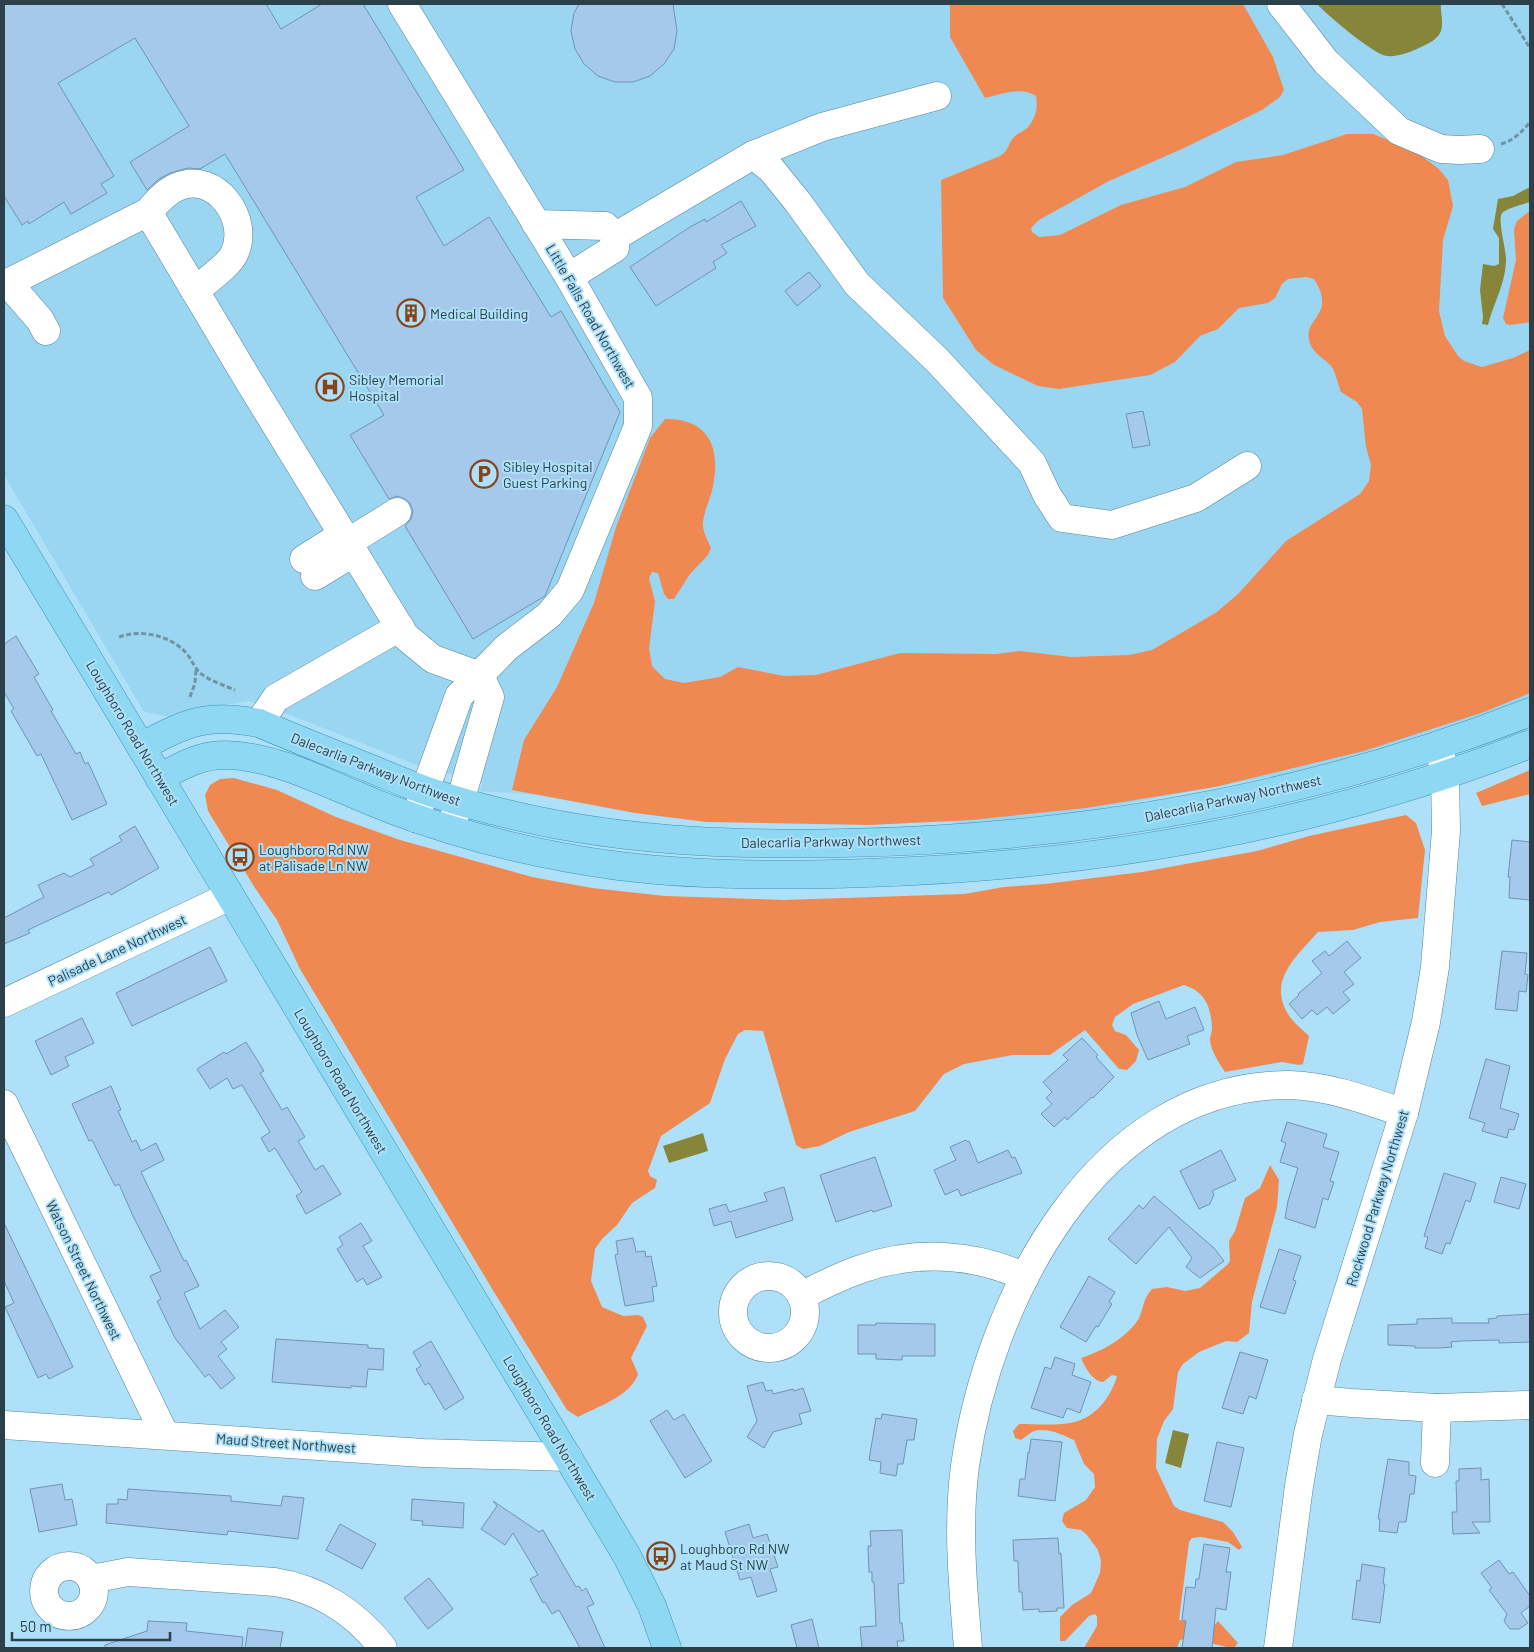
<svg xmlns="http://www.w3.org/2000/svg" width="1534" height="1652" font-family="Barlow,sans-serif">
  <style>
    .built { fill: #9ad6f1 }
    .green { fill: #f08951 }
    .water { fill: #878539 }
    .building { fill: #a5c9eb; stroke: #7093b3 }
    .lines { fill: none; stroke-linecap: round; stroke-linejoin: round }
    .minor-casing { stroke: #54849a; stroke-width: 29 }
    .major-casing { stroke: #3c92b3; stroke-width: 29 }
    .path { stroke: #6f93a4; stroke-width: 3; stroke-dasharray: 5 2.5; stroke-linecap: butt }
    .minor { stroke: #fff; stroke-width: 28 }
    .major { stroke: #8fd8f4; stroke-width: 28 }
    .labels { text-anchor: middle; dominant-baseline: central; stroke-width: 4; stroke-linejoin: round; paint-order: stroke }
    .poi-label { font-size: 14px; fill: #2b4049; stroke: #aee1f9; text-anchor: start }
    .street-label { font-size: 14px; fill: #2b4049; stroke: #aee1f9 }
  </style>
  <rect width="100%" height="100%" fill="#aee1f9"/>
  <!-- built -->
  <path class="built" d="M4,4h1526v695l-91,46 -432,81 -527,-35 3,-8 -64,-17 -121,-48 -49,-17 -50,8 -28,8 -27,-5 -140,-237z"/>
  <!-- green -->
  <g class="green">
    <path d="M950,4h293l30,53 11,33 -4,7 -18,13 -78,38 -75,33 -70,39 -8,8 1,4 7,5 21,-2 61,-30 64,-18 51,-25 47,-7 64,-21h26l42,17 24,18 9,11 5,26 -10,34 -4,71 6,25 13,20 6,5 18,6 31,-9 17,-8v343l-46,19 -120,39 -149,36 -129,21 -114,12 -102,5 -164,-3 -71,-9 -123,-23 12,-50 33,-53 37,-84 22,-76 34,-89 15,-19c43,-1 56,28 48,67 -2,12 -9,24 -10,37 -1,7 5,18 8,25l-3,7 -18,19 -16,25h-6l-4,-5 -6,-21 -6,-1 -3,6 6,24 -6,46 3,18 13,13 19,4 36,-6 18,-10 46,9 32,-1 84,-22 96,1 24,-3 51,6 58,-2 23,-5 65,-38 21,-18 48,-53 74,-47 9,-13 2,-16 -5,-18 -4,-38 -5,-7 -16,-10c-3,-7 -5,-20 -10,-26 -7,-8 -20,-14 -22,-26 -5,-23 28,-25 5,-61l-8,-2 -18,2 -6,5 -7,14 -7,5 -29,5 -21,21 -18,7 -25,26 -25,13 -91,14 -21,-3 -44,-21 -18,-15 -33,-52 -2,-118 59,-24c10,-7 7,-10 13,-18 4,-5 12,-7 16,-12 7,-9 9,-19 7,-30 -15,-10 -34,-2 -51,2l-35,-61z"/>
    <path d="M1530,211v111l-19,3 -5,-1 -3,-6 13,-58 -2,-31 3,-8z"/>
    <path d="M1530,770v24l-48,12 -6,-13z"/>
    <path d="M234,778l43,12 59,27 64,23 132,37 60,11 73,8 119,4 180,-6 40,-7 41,-3 97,-12 115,-21 52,-15 97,-21 10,8 9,27 -7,68 -38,4 -27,8 -35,2c-23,26 -52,50 -28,85 5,7 13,13 19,19l-6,28 -4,1 -17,-3 -57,10c-6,-9 -14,-21 -15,-32 0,-4 2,-8 2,-12 -1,-22 -7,-36 -28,-43l-51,19 -18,13 -3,8 3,6 11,4 13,15 -3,11 -9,9 -8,-1 -34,-39 -35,25h-37l-49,9 -20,10 -29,37 -66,21 -29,14 -17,3 -7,-4 -33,-114 -18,-1 -7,4 -13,25 -15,44 -49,33 -13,35 2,5 7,4 -2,8 -23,15 -15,22 -15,14 -7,10 -4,32 11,26 21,9 15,-1 5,2 4,9 -16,32 7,16c-8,23 -40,32 -60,43l-11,-7 -73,-118 -194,-323 -23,-49 -22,-32 -47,-77 -3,-16 5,-10 10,-6z"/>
    <path d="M1270,1165l9,15 -2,27 -25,95 -3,31 -12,9 -11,-1 -27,11 -16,12 -5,8 -5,37 -9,12 -7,18 -1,29 18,38 6,4 43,12 10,10 9,15 -3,3 -11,-8 -27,-5 -9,1 -3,4 -10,78 34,7 5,-6 20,22 -4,5h-3l-42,-10 -9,2 -3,8h-93l13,-22v-9l-2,-3 -6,2 -24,25h-5v-24l12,-12 19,-12 9,-20 1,-12 -3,-11 -11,-15 -6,-5 -14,-2 -5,-7 2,-8 22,-13 9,-13 -1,-13 -10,-10 -10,-24c-11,-5 -27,-13 -40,-9 -4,2 -9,6 -13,9l-6,-2 -2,-7 6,-7c15,0 41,2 55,-2 22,-5 37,-25 43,-46l-5,-1 -9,7c-11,-1 -18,-15 -22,-24 21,-7 44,-19 57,-38 6,-11 4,-20 14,-31l15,-2 18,4 15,-3 28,-24 2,-3 -1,-20 6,-10 10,-33 15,-10z"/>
  </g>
  <!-- water -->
  <g class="water">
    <path d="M1317,4h124c-1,8 3,19 0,27 -3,8 -13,13 -20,16 -10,5 -23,10 -34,9 -13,-1 -61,-42 -70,-52z"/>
    <path d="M1530,187v15c-6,2 -25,7 -28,11 -5,8 5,38 4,49 -1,23 -13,42 -18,63l-6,-1 1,-7 -3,-27 3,-26 11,2 5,-2v-26l-6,-9 5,-30 15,-3z"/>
    <path d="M703,1133l5,18 -39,12 -6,-17z"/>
    <path d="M1173,1430l16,4 -8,34 -16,-5z"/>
  </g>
  <!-- building -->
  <g class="building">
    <path d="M4,4h262l15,25 41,-25h41l101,166 -48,27 28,49 45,-29 62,100 10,-6 59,101 -75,184 -72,43 -68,-113 6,-7 2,-8 -3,-8 -5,-4 -8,-3 -8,3 -39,-64 34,-20 -159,-261 -25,15 -12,-1 -18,5 -11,6 -12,11 -17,-28 59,-36 -54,-88 -77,45 56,93 -13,8 6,9 -36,21 -7,-12 -35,22 -1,-3 -6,4 -18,-29z"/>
    <path d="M579,4h94l4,27 -3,18 -10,15 -14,12 -17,6h-18l-17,-6 -14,-12 -9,-15 -4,-18 3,-18z"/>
    <path d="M741,201l15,25 -35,19 6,8 -14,9 3,6 -60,38 -26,-39 60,-40 15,-8 1,3z"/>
    <path d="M809,272l12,14 -24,20 -12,-15z"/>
    <path d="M1143,411l7,34 -17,3 -7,-34z"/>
    <path d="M16,636l23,38 -5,3 19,33 -2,1 25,43 4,-2 5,12 3,-2 19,42 -35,16 -31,-66 -4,2 -26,-45 3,-2 -10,-17v-48z"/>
    <path d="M135,826l24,42 -48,27 -2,-3 -81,38 2,3 -26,11v-26l40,-21 -6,-12 26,-12 6,4 24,-12 -4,-6 32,-18 -3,-5z"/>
    <path d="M1512,840l18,2v58l-21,-2 1,-21h-2z"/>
    <path d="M1347,941l14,17 -17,14 10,12 -11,8 7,8 -17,14 -6,-7 -10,8 -5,-5 -10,9 -13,-15 10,-9 -1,-1 24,-21 -10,-12 13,-10 4,5z"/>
    <path d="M210,947l17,34 -95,45 -16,-33z"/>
    <path d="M1502,951l25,2 -2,21 3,1 -2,17 -7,-1 -2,20 -22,-2z"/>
    <path d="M1159,1001l7,18 29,-12 9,23 -17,6 3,8 -42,16 -11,-25 -6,-22z"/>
    <path d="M82,1018l12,25 -29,14 4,9 -18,9 -16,-34z"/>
    <path d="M1082,1038l16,17 -2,2 18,20 -21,21 -1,-1 -25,23 -2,-3 -11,10 -13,-13 11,-10 -6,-6 6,-6 -9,-10 25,-22 -5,-5z"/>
    <path d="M246,1042l18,29 -4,2 22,37 5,-3 18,30 -7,4 17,29 8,-5 18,29 -35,20 -10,-18 6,-4 -27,-44 -6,4 -8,-14 9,-6 -28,-47 -9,4 -6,-11 -17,11 -13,-20 27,-17 2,2z"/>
    <path d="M1486,1059l24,7 -10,42 19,6 -5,16 -5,-1 -2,9 -25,-7 3,-8 -16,-5z"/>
    <path d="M111,1086l10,24 -3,1 14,31 4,-2 5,11 15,-8 8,17 -23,12 43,89 2,-1 13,26 -15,7 16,36 25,-19 14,17 -18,15 6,7 -9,7 17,22 -14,11 -12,-15 -4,3 -30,-39 -18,-37 4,-2 -11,-23 11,-5 -28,-55 -14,-32 -4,2 -23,-46 -3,1 -17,-37z"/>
    <path d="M1287,1122l40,12 -4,13 16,5 -9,29 4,1 -6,18 -5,-2 -8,30 -30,-10 3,-17 10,-33 -18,-6 6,-19 -5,-2z"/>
    <path d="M966,1140l2,2 1,-1 9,22 30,-13 4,8 3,-1 7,16 -61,23 -3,-7 -13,6 -11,-25 22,-10 -6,-13z"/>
    <path d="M1221,1150l15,30 -24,11 2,3 -4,10 -11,5 -19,-38z"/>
    <path d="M875,1157l17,49 -19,6 -1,-2 -36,12 -16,-47z"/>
    <path d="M1444,1173l32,10 -6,19 -4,-2 -16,44 -4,-1 -4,11 -17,-6 3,-11 -4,-1z"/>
    <path d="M1501,1177l25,7 -7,25 -25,-7z"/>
    <path d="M784,1187l9,33 -57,18 -5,-17 -17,5 -5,-17 17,-5 3,8 38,-11 -3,-8z"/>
    <path d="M1154,1196l60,52 10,13 -24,17 -14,-11 6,-9 -23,-31 -33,37 -28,-25 31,-34 4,4z"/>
    <path d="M4,1223l69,144 -24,12 -3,-5 -8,4 -33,-71 9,-4 -10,-22z"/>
    <path d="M361,1223l11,18 -9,5 19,31 -15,8 -4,-7 -6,4 -20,-33 6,-4 -4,-8z"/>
    <path d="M633,1238l3,14 9,-1 1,6 5,-1 6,30 -5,1 2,14 -29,5 -10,-51 3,-1 -2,-13z"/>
    <path d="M1279,1249l22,7 -8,24 3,1 -11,33 -25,-7z"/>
    <path d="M1089,1276l26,16 -6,10 3,2 -14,23 -2,-1 -10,16 -26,-15z"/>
    <path d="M1530,1314v28l-31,1v-3l-38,1 -10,1 1,5 -12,1h-25v-2l-27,-1v-20l29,-1v-5l35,-1v5h37l-1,-4 9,-1v-2z"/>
    <path d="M876,1323l59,1v32h-33v4l-26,-1v-5h-18v-29h18z"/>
    <path d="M276,1339l92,6v3l16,1 -1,21 -15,-1 -2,18 -15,-1v2l-79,-6z"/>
    <path d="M431,1341l33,57 -19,12 -16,-27 -4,2 -9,-16 5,-3 -8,-14z"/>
    <path d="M1240,1352l28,8 -12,39 -7,-3 -6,18 -21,-6z"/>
    <path d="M1055,1357l20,7 -3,11 19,7 -11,31 -13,-5 -4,10 -32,-10 14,-41 6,2z"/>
    <path d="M763,1382l3,9 6,-1 1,4 20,-5 1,2 9,-3 8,23 -12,3 3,10 -29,8 -9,16 -17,-11 10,-16 -10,-35z"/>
    <path d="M667,1410l7,10 10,-6 28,47 -27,17 -35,-57z"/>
    <path d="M882,1414l35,5 -3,21h-7l-4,24h-5l-2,12 -16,-3 1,-11 -12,-2 7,-42 5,1z"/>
    <path d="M1031,1439l31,3 -7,59 -37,-5 2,-17h5l3,-27 1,1z"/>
    <path d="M1217,1442l27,6 -13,59 -27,-6z"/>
    <path d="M1388,1459l21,3v13l7,1 -2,18h-4l-4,28h-7l-2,11 -18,-2 1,-12h-2z"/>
    <path d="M1481,1468v12l8,-1 1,43h-18l8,11 -27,1 -1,-22h5l-1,-31h3v-12z"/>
    <path d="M62,1484l3,16 7,-1 5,26 -38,7 -9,-43z"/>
    <path d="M128,1489l103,7v5l50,5 2,-10 21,2 -6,41 -70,-8 -1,4 -121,-12 1,-19h11v-5l9,1z"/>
    <path d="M412,1499l52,4 -1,25 -41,-3 1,-4 -12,-1z"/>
    <path d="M493,1501l46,31 4,-2 33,57 3,-1 3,5 4,-3 8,16 -7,3 18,41h-25l-21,-38 -7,4 -7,-12 -2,1 -13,-24 8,-4 -25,-42 -8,12 -24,-16 16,-23z"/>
    <path d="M340,1524l36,20 -14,25 -36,-19z"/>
    <path d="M749,1524l4,14 14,-4 11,33 -8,2 7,22 -20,6 -6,-20 -11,3 -15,-48z"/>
    <path d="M902,1530l2,53 -6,1 2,39h2l2,18h-7l1,7h-36l-2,-21 16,-1 -2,-44h-2v-10h-3l-1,-26h3l-1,-15z"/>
    <path d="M1058,1538l1,16 2,-1 3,55h-7v3l-18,1v-3l-16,1 -1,-18h-3l-1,-31h-4l-1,-21z"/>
    <path d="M1204,1544l26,4 -4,24h5l-5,38 -10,-2 -4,40h-30l4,-27 -4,-1 4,-33 9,1 1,-9h3z"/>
    <path d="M1499,1560l10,14 4,-2 17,24v10l-9,7 7,10 -9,6h-9l-6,-8 3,-7 -18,-24 3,-2 -11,-15z"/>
    <path d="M1362,1564l23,4 -2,16h2l-5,39 -28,-4 5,-39 3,1z"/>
    <path d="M429,1578l24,31 -25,20 -24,-31z"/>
    <path d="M812,1619l7,29h-22l-6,-23z"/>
    <path d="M148,1621l39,2 -1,8 57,6 -1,11h-137v-3l42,-14z"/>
    <path d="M248,1628l35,4 -3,16h-35z"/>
  </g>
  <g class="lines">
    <!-- minor casing -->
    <g class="minor-casing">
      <g id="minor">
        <path d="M402,4l167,273 69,121v28l-68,164 -21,25 -43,33 -47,48 -44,122"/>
        <path d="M1281,4l45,58 73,69 42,18 18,1 21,-1"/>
        <path d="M753,155l69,-28 115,-31"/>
        <path d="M148,212l102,171 155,253 28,23 47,17"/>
        <path d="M536,224l69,2 11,10 -1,12 -46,29"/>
        <path d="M616,236l137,-81 18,14 26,32 60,83 80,76 95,103 15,32 15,23 50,7 84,-27 51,-32"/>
        <path d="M8,283l32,37 6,11"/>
        <path d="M4,285l144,-73c8,-9 17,-20 29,-25 39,-17 74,33 57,67 -4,10 -30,29 -39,37"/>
        <path d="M347,543l50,-31"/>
        <path d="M304,559l38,-24"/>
        <path d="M315,576l38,-23"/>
        <path d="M259,723l17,-25 124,-71"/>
        <path d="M449,829l11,-27 30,-105 -10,-21"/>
        <path d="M4,1003l226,-107"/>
        <path d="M4,1104l161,331"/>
        <circle cx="769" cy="1312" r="36"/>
        <path d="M801,1296c20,-10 39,-20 60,-27 54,-19 113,-16 164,8"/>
        <path d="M1316,1400l36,3 85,5 93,-3"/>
        <path d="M4,1425l419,28 145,4"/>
        <path d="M1435,1463l2,-55"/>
        <circle cx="69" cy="1591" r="25"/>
        <path d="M91,1579l37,-7 147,10c44,7 81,31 108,66"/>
        <path d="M968,1648c-5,-60 -11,-122 -3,-182 23,-165 131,-381 324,-381 40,1 77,15 115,28"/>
        <path d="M1278,1648l21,-162 9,-52 19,-75 77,-246 22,-91 9,-55 11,-136 -1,-55 -6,-31"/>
      </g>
    </g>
    <!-- major casing -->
    <g class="major-casing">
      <g id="major">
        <path d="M4,519l623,1037 25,50 15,42"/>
        <path d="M141,747c46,-25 66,-34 118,-24 37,16 73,30 110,45 20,8 40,17 61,24 37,13 75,22 114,30 99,20 199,23 300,21 234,-4 468,-45 686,-131"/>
        <path d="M159,778c22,-12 41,-23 66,-23 57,1 115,36 168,55 72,27 149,46 226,56 81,10 165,10 247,7 227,-7 453,-46 664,-129"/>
      </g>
    </g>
    <!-- path -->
    <g class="path">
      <path d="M1502,4l28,44"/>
      <path d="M1501,144c12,-3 22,-13 29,-22"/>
      <path d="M119,637c22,-8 52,-2 68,17 5,6 7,13 13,19 10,8 23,12 35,17"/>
      <path d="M190,697l5,-14 1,-14"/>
    </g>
    <!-- minor -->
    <use href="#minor" class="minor"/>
    <!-- major -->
    <use href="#major" class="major"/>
  </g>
  <!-- icons -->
  <defs>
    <g id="building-ring" transform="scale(1.4375)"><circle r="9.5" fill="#aee1f9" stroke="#88431b" stroke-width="1.5"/><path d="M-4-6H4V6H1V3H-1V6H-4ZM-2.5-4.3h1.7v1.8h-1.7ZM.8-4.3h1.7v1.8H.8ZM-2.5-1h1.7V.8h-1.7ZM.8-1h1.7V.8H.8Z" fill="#88431b"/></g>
    <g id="hospital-ring" transform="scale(1.4375)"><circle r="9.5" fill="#aee1f9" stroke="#88431b" stroke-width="1.5"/><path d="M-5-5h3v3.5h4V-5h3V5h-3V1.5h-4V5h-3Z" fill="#88431b"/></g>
    <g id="parking-ring" transform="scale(1.4375)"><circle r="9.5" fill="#aee1f9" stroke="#88431b" stroke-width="1.5"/><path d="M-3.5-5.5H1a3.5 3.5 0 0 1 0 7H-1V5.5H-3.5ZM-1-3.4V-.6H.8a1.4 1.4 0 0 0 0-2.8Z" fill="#88431b"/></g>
    <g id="bus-ring" transform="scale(1.4375)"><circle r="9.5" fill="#aee1f9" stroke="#88431b" stroke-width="1.5"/><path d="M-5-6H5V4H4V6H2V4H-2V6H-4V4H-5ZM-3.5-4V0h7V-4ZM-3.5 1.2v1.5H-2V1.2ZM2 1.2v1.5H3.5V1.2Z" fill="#88431b"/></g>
  </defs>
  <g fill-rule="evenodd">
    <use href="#building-ring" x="411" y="313"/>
    <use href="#hospital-ring" x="330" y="387"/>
    <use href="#parking-ring" x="484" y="474"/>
    <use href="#bus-ring" x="240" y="857"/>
    <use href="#bus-ring" x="661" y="1556"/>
  </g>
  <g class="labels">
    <!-- poi labels -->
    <g class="poi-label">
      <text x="430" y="313">Medical Building</text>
      <text x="349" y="379">Sibley Memorial<tspan x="349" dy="16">Hospital</tspan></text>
      <text x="503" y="466">Sibley Hospital<tspan x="503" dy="16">Guest Parking</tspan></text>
      <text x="259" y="849">Loughboro Rd NW<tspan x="259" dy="16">at Palisade Ln NW</tspan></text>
      <text x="680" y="1548">Loughboro Rd NW<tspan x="680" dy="16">at Maud St NW</tspan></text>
    </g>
    <!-- street labels -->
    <g class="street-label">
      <text transform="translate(591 316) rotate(60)">Little Falls Road Northwest</text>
      <text transform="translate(133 733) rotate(59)">Loughboro Road Northwest</text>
      <text transform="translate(376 769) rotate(21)">Dalecarlia Parkway Northwest</text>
      <text transform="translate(1233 798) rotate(-12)">Dalecarlia Parkway Northwest</text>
      <text transform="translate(831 841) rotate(-1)">Dalecarlia Parkway Northwest</text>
      <text transform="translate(117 950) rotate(-25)">Palisade Lane Northwest</text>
      <text transform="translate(341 1081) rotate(59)">Loughboro Road Northwest</text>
      <text transform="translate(1377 1198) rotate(-73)">Rockwood Parkway Northwest</text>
      <text transform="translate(84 1270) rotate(64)">Watson Street Northwest</text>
      <text transform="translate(550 1428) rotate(59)">Loughboro Road Northwest</text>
      <text transform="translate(286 1443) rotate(4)">Maud Street Northwest</text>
    </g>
  </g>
  <!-- border -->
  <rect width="1534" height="1652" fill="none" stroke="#2b4049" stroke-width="10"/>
  <!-- scale -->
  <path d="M12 1632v8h158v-8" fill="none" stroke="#2b4049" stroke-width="2.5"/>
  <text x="20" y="1632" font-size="15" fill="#2b4049" stroke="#aee1f9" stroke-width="4" paint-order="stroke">50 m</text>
</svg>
